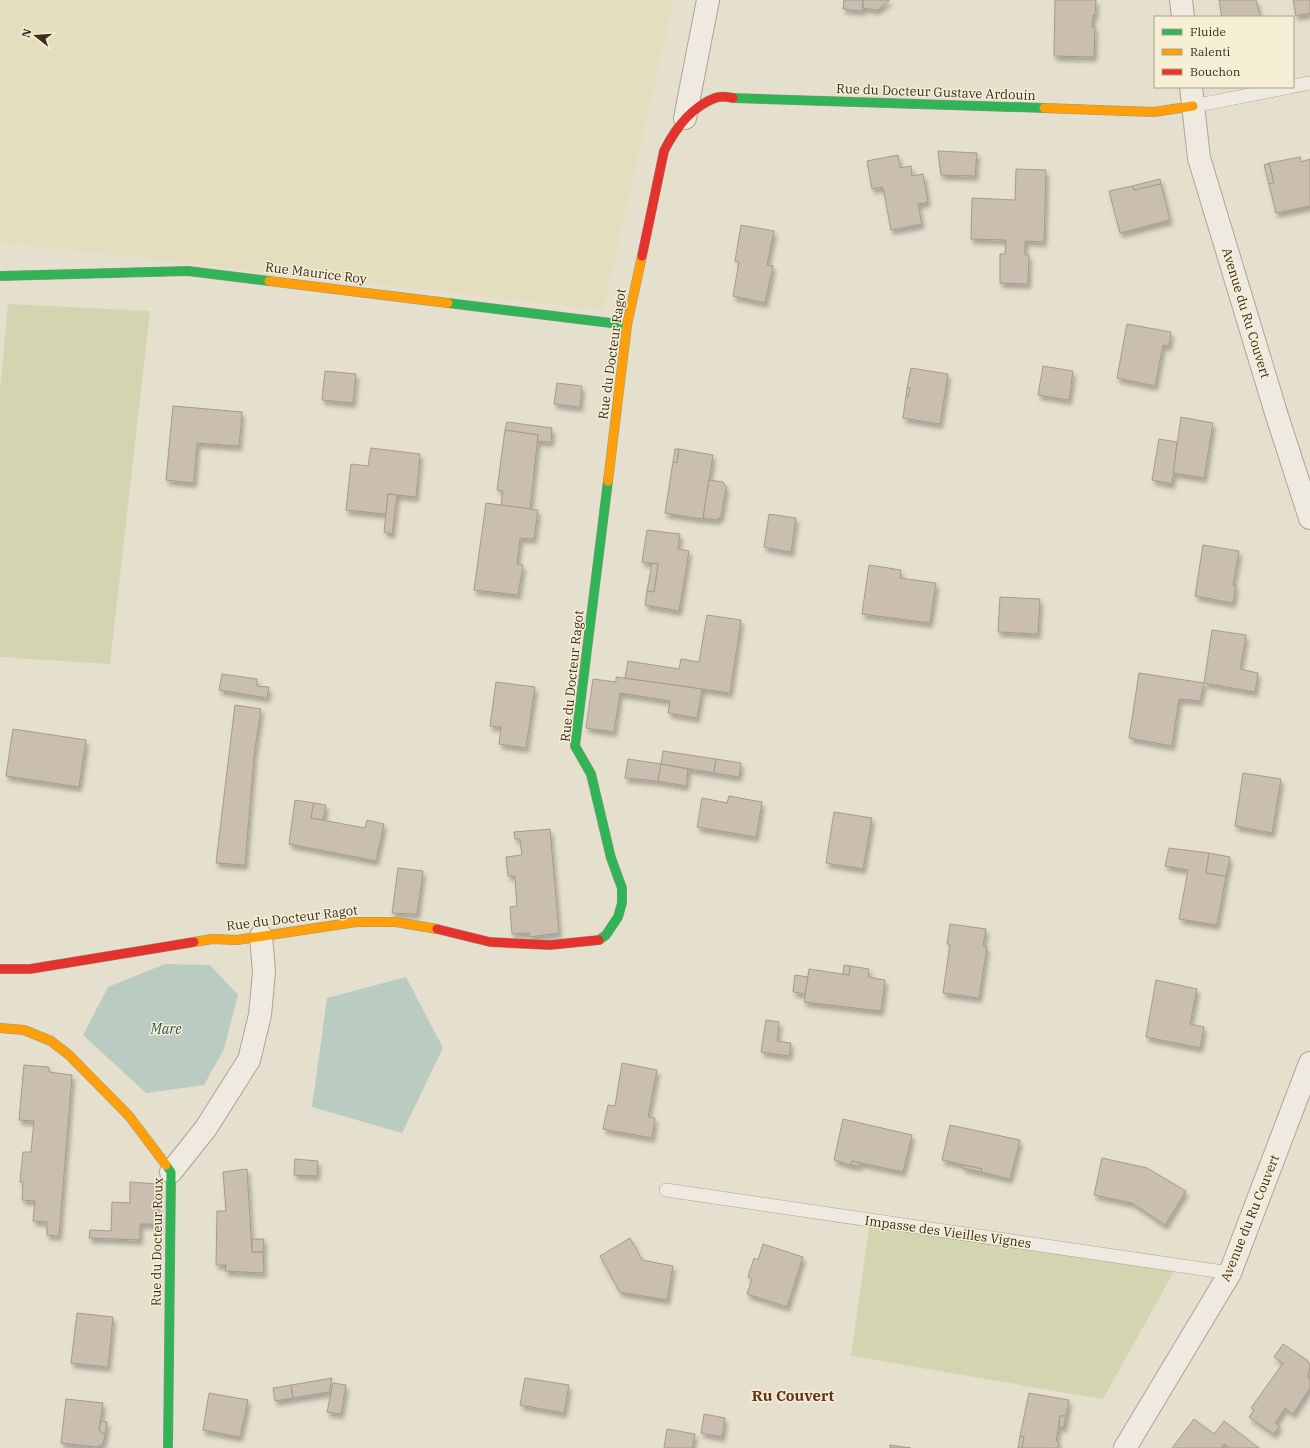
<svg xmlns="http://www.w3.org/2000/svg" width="1310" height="1448" font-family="'IBM Plex Serif',serif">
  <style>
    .farmland { fill: #e4debf }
    .green { fill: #d3d5b1 }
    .water { fill: #bacbc1 }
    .building { fill: #c9beaf; stroke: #a69b8d; filter: url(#shadow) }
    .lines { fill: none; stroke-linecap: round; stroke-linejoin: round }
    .lane-casing { stroke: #aba497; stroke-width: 14 }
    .street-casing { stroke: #aba497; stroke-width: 24 }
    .fast-casing { stroke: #9a9487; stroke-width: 10 }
    .slow-casing { stroke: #9a9487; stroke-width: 10 }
    .jam-casing { stroke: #9a9487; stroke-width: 10 }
    .lane { stroke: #eeeae0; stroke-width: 13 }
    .street { stroke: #eeeae0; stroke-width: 22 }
    .fast { stroke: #30b455; stroke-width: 9 }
    .slow { stroke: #ff9f0a; stroke-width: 9 }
    .jam { stroke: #e5322d; stroke-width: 9 }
    .labels { text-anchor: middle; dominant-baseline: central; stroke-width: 3; stroke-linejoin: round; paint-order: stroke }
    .street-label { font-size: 13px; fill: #3a2d1f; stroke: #f6eed5 }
    .water-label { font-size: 14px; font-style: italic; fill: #2e5a59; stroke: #f6eed5 }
    .quarter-label { font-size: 15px; font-weight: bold; fill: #67301e; stroke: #f6eed5 }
  </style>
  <defs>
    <filter id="shadow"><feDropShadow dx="2.5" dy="4.5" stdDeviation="2" flood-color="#0004"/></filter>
  </defs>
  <rect width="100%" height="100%" fill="#e5dfce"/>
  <!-- farmland -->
  <path class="farmland" d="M0,0h674l-71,310 -603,-68z"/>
  <!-- green -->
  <g class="green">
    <path d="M8,304l142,7 -40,353 -110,-7v-267z"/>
    <path d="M870,1220l307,46 -74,133 -252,-43z"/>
  </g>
  <!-- water -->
  <g class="water">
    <path d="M165,964l45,1 28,30 -14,54 -20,36 -58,8 -63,-58 25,-48z"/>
    <path d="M406,977l37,71 -41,85 -90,-26 15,-109z"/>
  </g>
  <!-- building -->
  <g class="building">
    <path d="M844,0h19l-1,11 -19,-2z"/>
    <path d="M863,0h27l-13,10 -14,-2z"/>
    <path d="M1055,0h41l-1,16 -2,-1 -1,12h3l-1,30 -40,-1z"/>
    <path d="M1219,0h37l4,17h-38z"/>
    <path d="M1293,0h17v13l-14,3z"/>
    <path d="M938,151l39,2 -2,23 -34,-1z"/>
    <path d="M898,155l2,13 11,-2 1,10 11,-2 5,28 -10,2 4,20 -31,6 -8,-43 -11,2 -5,-28z"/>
    <path d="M1300,157l1,5 9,-3v47l-34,7 -7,-29 5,-1 -5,-20z"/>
    <path d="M1269,163l5,20 -5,1 -5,-19z"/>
    <path d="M1016,169l30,1 -2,72 -19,-1v14h4l-1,29 -28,-1v-29h5l1,-14 -35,-1 1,-41 43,2z"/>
    <path d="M1160,179l1,5 -27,6 -2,-4z"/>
    <path d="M1161,184l9,36 -50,13 -11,-42 23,-5 2,4z"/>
    <path d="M741,225l33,6 -7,34 6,1 -8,37 -32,-7 6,-34 -4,-1z"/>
    <path d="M1127,324l44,8 -2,14 -6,-1 -8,41 -38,-8z"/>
    <path d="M1043,366l30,5 -4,29 -31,-5z"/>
    <path d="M911,368l37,6 -8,50 -37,-6 3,-22 2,1 2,-9h-3z"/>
    <path d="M325,371l31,3 -3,29 -31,-3z"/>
    <path d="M557,383l25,3 -2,21 -26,-3z"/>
    <path d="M907,388h3l-2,9 -2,-1z"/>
    <path d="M173,406l69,6 -3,34 -42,-3 -3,40 -28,-3z"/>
    <path d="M1181,417l32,6 -9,55 -31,-5z"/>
    <path d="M507,422l45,6 -1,14 -14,-1 1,-6 -33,-5z"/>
    <path d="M505,430l33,5 -8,74 -29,-4 2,-14 -6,-1z"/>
    <path d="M1159,439l18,3 -5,42 -20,-4z"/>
    <path d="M371,448l49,6 -4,43 -28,-3 -2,20 -40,-4 5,-46 17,2z"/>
    <path d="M675,449h4l-2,14 -4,-1z"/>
    <path d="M679,449l34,6 -10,64 -38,-6 8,-51 4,1z"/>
    <path d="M709,480l14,2 3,5 -5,30 -5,3 -13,-2z"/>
    <path d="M388,494l9,1 -5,39 -8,-2z"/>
    <path d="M486,503l52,7 -4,29 -14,-1 -3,26 6,1 -5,30 -44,-5z"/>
    <path d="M769,514l27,4 -5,34 -27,-5z"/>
    <path d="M647,530l33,4 -2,15 11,2 -10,60 -34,-6 2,-14 7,1 4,-28 -16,-2z"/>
    <path d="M1203,545l36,6 -6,34 3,1 -3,17 -38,-7z"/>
    <path d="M652,563l6,1 -4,28 -7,-1z"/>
    <path d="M869,565l32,5 -1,8 36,5 -6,40 -68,-9z"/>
    <path d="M1000,597l40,2 -2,35 -40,-2z"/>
    <path d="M707,615l34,5 -11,73 -105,-15 3,-17 51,8 2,-10 18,3z"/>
    <path d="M1212,630l34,5 -6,34 18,4 -3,19 -51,-9z"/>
    <path d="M1139,673l65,10 -4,18 -21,-2 -7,47 -43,-8z"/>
    <path d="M222,674l35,5v7l12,1 -2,11 -48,-8z"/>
    <path d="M616,677l86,12 -5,29 -29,-5 2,-12 -50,-8 -6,39 -28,-4 7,-49 23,3z"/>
    <path d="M496,682l39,5 -9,61 -27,-4 2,-17 -11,-1z"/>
    <path d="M235,705l26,4 -7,47 -9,109 -29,-2z"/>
    <path d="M13,729l73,11 -7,47 -73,-11z"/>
    <path d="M663,751l53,8 -2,14 -53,-9z"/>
    <path d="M628,759l33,5 -3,17 -33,-3z"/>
    <path d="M716,759l25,4 -2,14 -25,-4z"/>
    <path d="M661,764l27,5 -2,17 -28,-5z"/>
    <path d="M1243,773l38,6 -9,54 -37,-7z"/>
    <path d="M729,796l33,6 -6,35 -59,-10 5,-29 25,5z"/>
    <path d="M295,800l19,3 -3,15 54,10 2,-8 17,4 -8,37 -87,-17z"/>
    <path d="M314,803l12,2 -3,15 -12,-2z"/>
    <path d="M834,812l38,6 -9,51 -37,-6z"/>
    <path d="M550,829l9,104 -30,4 1,-4 -18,1 -2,-27 7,-1 -2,-30h-7l-2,-19 16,-2 -2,-16h-5l-1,-7z"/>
    <path d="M1169,848l40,5 -3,20 20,3 -9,49 -38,-6 9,-49 -23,-4z"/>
    <path d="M1209,853l21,4 -4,19 -20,-3z"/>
    <path d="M398,868l25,3 -6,43 -25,-1z"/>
    <path d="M950,924l36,5 -3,17 4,1 -8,51 -36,-5 7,-49h-3z"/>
    <path d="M844,965l6,1 -1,9 -6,-1z"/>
    <path d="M850,966l19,3 -1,8 17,3 -4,31 -77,-9 5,-33 40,6z"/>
    <path d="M795,975l13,2 -3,17 -12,-2z"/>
    <path d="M1156,980l41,9 -7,35 14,3 -4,21 -54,-11z"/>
    <path d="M766,1020l13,2 -2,19 14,2 -2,13 -28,-4z"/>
    <path d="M622,1063l35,7 -9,47 7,1 -3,20 -49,-9 5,-24 7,1z"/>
    <path d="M24,1065l25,2v5l23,3 -13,161 -12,-1v-13l-14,-1 2,-20 -13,-1 1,-18h-3l3,-30h8l3,-31 -15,-1z"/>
    <path d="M843,1119l69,16 -9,37 -51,-11 -1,4 -17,-5z"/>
    <path d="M950,1125l70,15 -10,39 -29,-7 1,-3 -40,-9z"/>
    <path d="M1102,1158l45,10 39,23 -21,34 -33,-22 -38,-8z"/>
    <path d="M295,1159l23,2 -1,15 -23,-1z"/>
    <path d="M852,1161l8,2v3l-9,-1z"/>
    <path d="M963,1165l19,4 -1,3 -18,-4z"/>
    <path d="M247,1169l5,83h11l1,21 -39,-2 1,-6h-10l1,-54h9l-3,-39z"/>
    <path d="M130,1182l28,2v40h-18v16l-51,-2 1,-8 21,1 1,-29 18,1z"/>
    <path d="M630,1238l12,22 31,6 -6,34 -47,-8 -20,-36z"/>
    <path d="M252,1239h12l-1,13h-11z"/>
    <path d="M763,1244l40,13 -16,50 -40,-13 5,-15 -4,-2 6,-19 4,2z"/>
    <path d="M77,1313l36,4 -5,50 -37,-4z"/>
    <path d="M1283,1344l24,16 3,6 -2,12 2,1v9l-17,26 -8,-6 -10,15 5,3 -6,8 -25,-17 5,-7 -3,-2 32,-45 -9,-6z"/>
    <path d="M332,1378l-3,14 -36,6 -2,-13z"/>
    <path d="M525,1378l44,7 -5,28 -44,-8z"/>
    <path d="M333,1383l13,2 -5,29 -14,-2z"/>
    <path d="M291,1385l2,13 -18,3 -2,-13z"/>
    <path d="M209,1393l39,7 -8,37 -37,-7z"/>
    <path d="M1029,1393l40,7 -3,16h-6l-4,26h3l-1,6h-36l2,-11 -4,-1z"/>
    <path d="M66,1399l37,4 -4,27 6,5 -2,9 -6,3 -36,-4z"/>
    <path d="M704,1414l21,4 -3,19 -21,-4z"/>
    <path d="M1060,1416h6l-2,11h-5z"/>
    <path d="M1194,1419l20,15 10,-13 35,27h-29l-6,-4 -3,4h-49z"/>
    <path d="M101,1421l6,1 -2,13 -6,-5z"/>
    <path d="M667,1429l28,5 -3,14h-28z"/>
    <path d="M1020,1436l4,1 -2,11h-4z"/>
    <path d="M890,1445l21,3h-21z"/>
  </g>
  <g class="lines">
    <!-- lane casing -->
    <g class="lane-casing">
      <g id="lane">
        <path d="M1293,86l17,-3"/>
        <path d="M1193,106l97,-19"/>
        <path d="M666,1190l564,83"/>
      </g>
    </g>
    <!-- street casing -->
    <g class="street-casing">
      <g id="street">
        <path d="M1181,0l2,17"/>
        <path d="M1191,87l8,71 78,258 33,102"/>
        <path d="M685,118l23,-118"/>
        <path d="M171,1172l35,-44 43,-68 11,-45 4,-43 -3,-36"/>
        <path d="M1125,1448l105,-175 80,-210"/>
      </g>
    </g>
    <!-- fast casing -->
    <g class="fast-casing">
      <g id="fast">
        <path d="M733,98l311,10"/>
        <path d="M0,276l188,-5 81,10"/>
        <path d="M448,303l179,22"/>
        <path d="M599,940l7,-5 12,-18 4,-14v-15l-11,-30 -20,-84 -16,-28 33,-265"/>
        <path d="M166,1165l5,7 -3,276"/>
      </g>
    </g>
    <!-- slow casing -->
    <g class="slow-casing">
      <g id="slow">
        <path d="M1044,108l110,4 39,-6"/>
        <path d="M269,281l179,22"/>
        <path d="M608,481l19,-156 15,-69"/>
        <path d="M194,942l18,-3 25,1 119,-18h40l41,7"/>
        <path d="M0,1028l24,2 27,11 18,14 60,61 37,49"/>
      </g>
    </g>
    <!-- jam casing -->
    <g class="jam-casing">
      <g id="jam">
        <path d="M642,256l22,-105c11,-22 27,-44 51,-53 5,-2 13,-1 18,0"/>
        <path d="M437,929l53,13 60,3 49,-5"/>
        <path d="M0,969h30l164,-27"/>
      </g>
    </g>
    <!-- lane -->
    <use href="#lane" class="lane"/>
    <!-- street -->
    <use href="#street" class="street"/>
    <!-- fast -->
    <use href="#fast" class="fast"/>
    <!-- slow -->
    <use href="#slow" class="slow"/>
    <!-- jam -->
    <use href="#jam" class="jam"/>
  </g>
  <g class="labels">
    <!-- street labels -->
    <g class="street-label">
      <text transform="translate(936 92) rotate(2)">Rue du Docteur Gustave Ardouin</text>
      <text transform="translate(316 273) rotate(7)">Rue Maurice Roy</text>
      <text transform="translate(1246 313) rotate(73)">Avenue du Ru Couvert</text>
      <text transform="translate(612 354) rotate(-82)">Rue du Docteur Ragot</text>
      <text transform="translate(572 676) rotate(-84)">Rue du Docteur Ragot</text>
      <text transform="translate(292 918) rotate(-7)">Rue du Docteur Ragot</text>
      <text transform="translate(1250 1218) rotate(-68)">Avenue du Ru Couvert</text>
      <text transform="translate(948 1232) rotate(8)">Impasse des Vieilles Vignes</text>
      <text transform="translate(157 1242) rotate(-89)">Rue du Docteur Roux</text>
    </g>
    <!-- water labels -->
    <g class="water-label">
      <text x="166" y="1029">Mare</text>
    </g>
    <!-- quarter labels -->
    <g class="quarter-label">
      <text x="793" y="1395">Ru Couvert</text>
    </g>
  </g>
  <!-- legend -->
  <rect x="1154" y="16" width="140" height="72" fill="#f6eed5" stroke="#aba18c"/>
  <rect x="1162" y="29" width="20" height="6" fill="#30b455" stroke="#aba18c"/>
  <text x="1190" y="36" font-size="12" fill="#3a2d1f">Fluide</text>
  <rect x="1162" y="49" width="20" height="6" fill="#ff9f0a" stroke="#aba18c"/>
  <text x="1190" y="56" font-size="12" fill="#3a2d1f">Ralenti</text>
  <rect x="1162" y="69" width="20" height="6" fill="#e5322d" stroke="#aba18c"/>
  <text x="1190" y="76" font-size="12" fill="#3a2d1f">Bouchon</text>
  <!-- north arrow -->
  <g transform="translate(36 36) rotate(287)" stroke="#f6eed5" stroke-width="3" paint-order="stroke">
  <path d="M0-3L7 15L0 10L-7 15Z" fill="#3a2d1f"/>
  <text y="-6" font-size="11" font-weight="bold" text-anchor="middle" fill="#3a2d1f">N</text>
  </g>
</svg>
